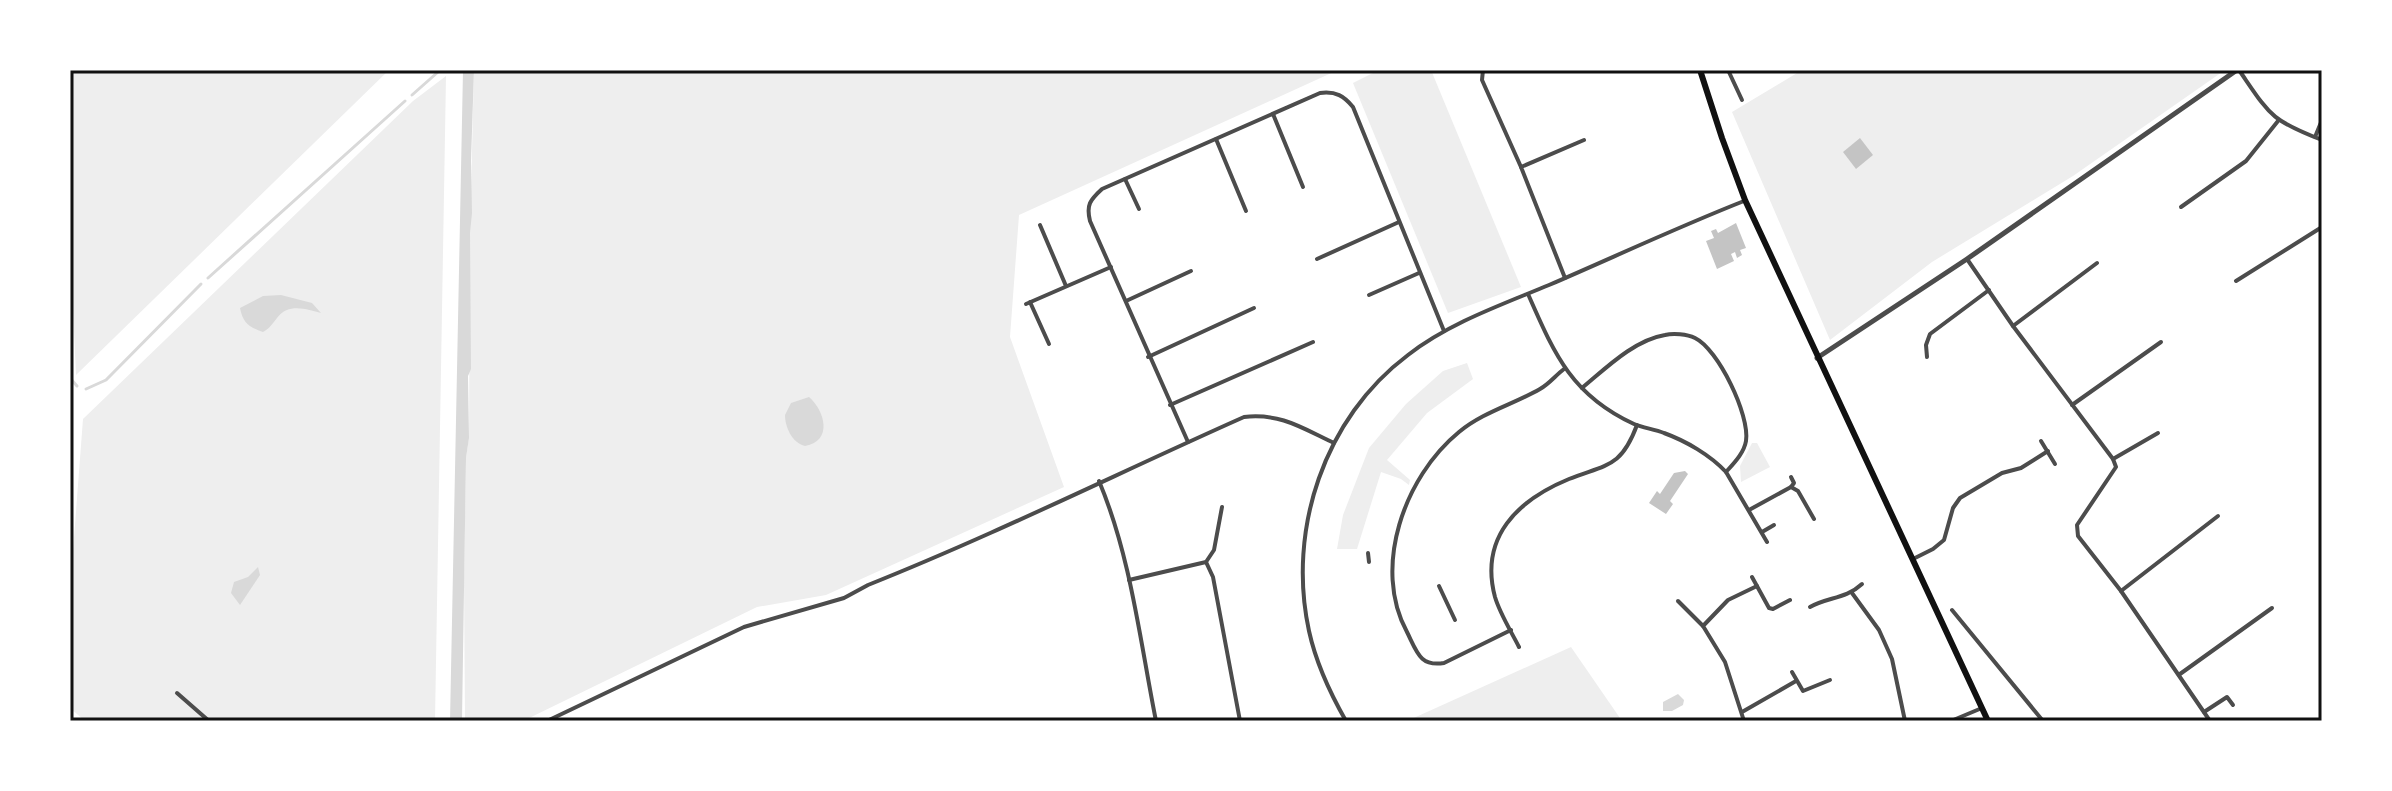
<svg xmlns="http://www.w3.org/2000/svg" width="2392" height="791" font-family="'Titillium Web',sans-serif">
  <style>
    .green { fill: #eee }
    .water { fill: #d9d9d9 }
    .lines { fill: none; stroke-linecap: round; stroke-linejoin: round }
    .stream { stroke: #d9d9d9; stroke-width: 3 }
    .building { fill: #c4c4c4 }
    .minor { stroke: #4c4c4c; stroke-width: 4 }
    .tertiary { stroke: #4c4c4c; stroke-width: 5 }
    .secondary { stroke: #111; stroke-width: 6 }
    .neatline { fill: none; stroke: #111; stroke-width: 3 }
  </style>
  <rect width="100%" height="100%" fill="#fff"/>
  <!-- green -->
  <g class="green">
    <path d="M70,70h319l-313,305 -6,-133z"/>
    <path d="M474,70h864l-319,145 -9,122 54,150 -238,108 -69,12 -234,114h-58l-1,-141 2,-122 3,-21 1,-204z"/>
    <path d="M1379,70h52l90,217 -73,26 -95,-230z"/>
    <path d="M1802,70h423l-152,106 -141,86 -102,78 -98,-228z"/>
    <path d="M446,76l-11,645h-350l-15,-13v-117l13,-172 330,-318z"/>
    <path d="M1467,363l6,16 -46,34 -40,47 23,20 -1,5 -8,-6 -20,-7 -24,77h-20l6,-34 26,-67 37,-44 37,-33z"/>
    <path d="M1752,443h5l13,24 -29,15 -1,-16z"/>
    <path d="M1571,647l51,74h-215z"/>
  </g>
  <!-- water -->
  <g class="water">
    <path d="M463,70h11l-3,91 1,52 -2,20 1,136 -3,7 1,62 -3,20 -4,263h-12z"/>
    <path d="M281,295l31,8 9,10c-13,-3 -32,-11 -44,5 -5,6 -7,10 -14,14 -14,-5 -20,-9 -23,-24l23,-12z"/>
    <path d="M809,397c16,14 24,44 -4,49 -13,-3 -20,-19 -20,-31l6,-12z"/>
    <path d="M258,567l2,8 -20,30 -9,-12 3,-11 14,-5z"/>
    <path d="M1678,694l6,6 -1,5 -11,6h-9v-9z"/>
  </g>
  <g class="lines">
    <!-- stream -->
    <g class="stream">
      <path d="M412,95l26,-23"/>
      <path d="M208,278l197,-177"/>
      <path d="M70,378l7,8"/>
      <path d="M86,389l20,-9 95,-96"/>
    </g>
  </g>
  <!-- building -->
  <g class="building">
    <path d="M1860,138l13,17 -17,14 -13,-17z"/>
    <path d="M1736,223l10,25 -6,2 2,5 -5,3 -2,-6 -4,2 3,7 -17,8 -11,-28 8,-3 -3,-7 5,-2 2,4z"/>
    <path d="M1685,471l3,3 -18,27 3,3 -7,10 -17,-11 8,-12 3,3 14,-21z"/>
  </g>
  <g class="lines">
    <!-- minor -->
    <g class="minor">
      <path d="M1483,70l-1,10 39,87"/>
      <path d="M1728,70l14,30"/>
      <path d="M2239,70c31,45 31,50 83,70"/>
      <path d="M1273,114l30,73"/>
      <path d="M2315,137l7,-17"/>
      <path d="M1216,139l30,72"/>
      <path d="M1125,179l14,30"/>
      <path d="M2181,207l65,-46 32,-40"/>
      <path d="M1040,225l26,61"/>
      <path d="M1317,259l82,-37"/>
      <path d="M1967,259l46,67 100,133 3,8 -39,58 1,11 43,55 89,130"/>
      <path d="M1565,278l-44,-111 63,-27"/>
      <path d="M2236,281l86,-54"/>
      <path d="M1528,294c26,59 43,101 106,130 9,4 20,5 30,9 22,8 46,22 62,39l41,70"/>
      <path d="M1369,295l50,-22"/>
      <path d="M1126,301l65,-30"/>
      <path d="M1030,302l19,42"/>
      <path d="M1026,304l85,-37"/>
      <path d="M2013,326l84,-63"/>
      <path d="M1148,357l106,-49"/>
      <path d="M1927,357l-1,-12 4,-11 59,-44"/>
      <path d="M1582,388c23,-19 52,-48 83,-53 8,-2 22,-1 30,3 23,11 55,77 51,103 -2,12 -12,22 -20,31"/>
      <path d="M1170,405l143,-63"/>
      <path d="M2072,405l89,-63"/>
      <path d="M2041,441l14,23"/>
      <path d="M1188,442l-98,-221c-4,-16 0,-21 12,-32l218,-96c16,-2 24,3 33,14l91,224"/>
      <path d="M2113,459l45,-26"/>
      <path d="M1791,477l3,6 -3,4"/>
      <path d="M1099,481c32,76 41,160 57,240"/>
      <path d="M1749,510l42,-23 7,4 16,28"/>
      <path d="M1762,532l12,-7"/>
      <path d="M1368,553l1,9"/>
      <path d="M1913,559l20,-10 11,-9 9,-32 7,-10 42,-25 19,-5 27,-17"/>
      <path d="M1206,562l7,15 27,144"/>
      <path d="M1752,577l17,31 4,1 17,-9"/>
      <path d="M1129,580l77,-18 8,-12 8,-43"/>
      <path d="M1439,586l16,34"/>
      <path d="M2121,591l97,-75"/>
      <path d="M1852,593l27,37 13,29 13,62"/>
      <path d="M1678,601l25,25"/>
      <path d="M1810,607c17,-10 36,-8 52,-23"/>
      <path d="M1952,610l91,111"/>
      <path d="M1511,630l-67,33c-24,4 -27,-11 -37,-31 -35,-64 -3,-155 52,-200 24,-20 55,-28 81,-43 9,-5 16,-14 24,-20"/>
      <path d="M1519,647c-8,-16 -19,-33 -24,-50 -16,-60 23,-97 74,-118 38,-15 52,-11 68,-54"/>
      <path d="M1792,672l11,19 27,-11"/>
      <path d="M2180,674l92,-66"/>
      <path d="M177,693l32,28"/>
      <path d="M1742,712l54,-31"/>
      <path d="M2204,712l23,-15 6,8"/>
      <path d="M547,721l197,-94 100,-29 24,-13c128,-51 250,-112 376,-168 37,-4 58,11 90,26"/>
      <path d="M1346,721c-16,-28 -30,-58 -37,-90 -22,-101 15,-213 99,-276 41,-32 93,-50 141,-70 65,-28 129,-58 195,-84"/>
      <path d="M1744,721l-19,-59 -22,-36 25,-26 29,-14"/>
      <path d="M1951,721l31,-13"/>
    </g>
    <!-- tertiary -->
    <path class="tertiary" d="M1817,358l150,-99 270,-189"/>
    <!-- secondary -->
    <path class="secondary" d="M1700,70l22,68 23,62 243,521"/>
  </g>
  <!-- border -->
  <rect width="2392" height="791" fill="none" stroke="#ffffff" stroke-width="144"/>
  <rect x="72" y="72" width="2248" height="647" class="neatline"/>
</svg>
